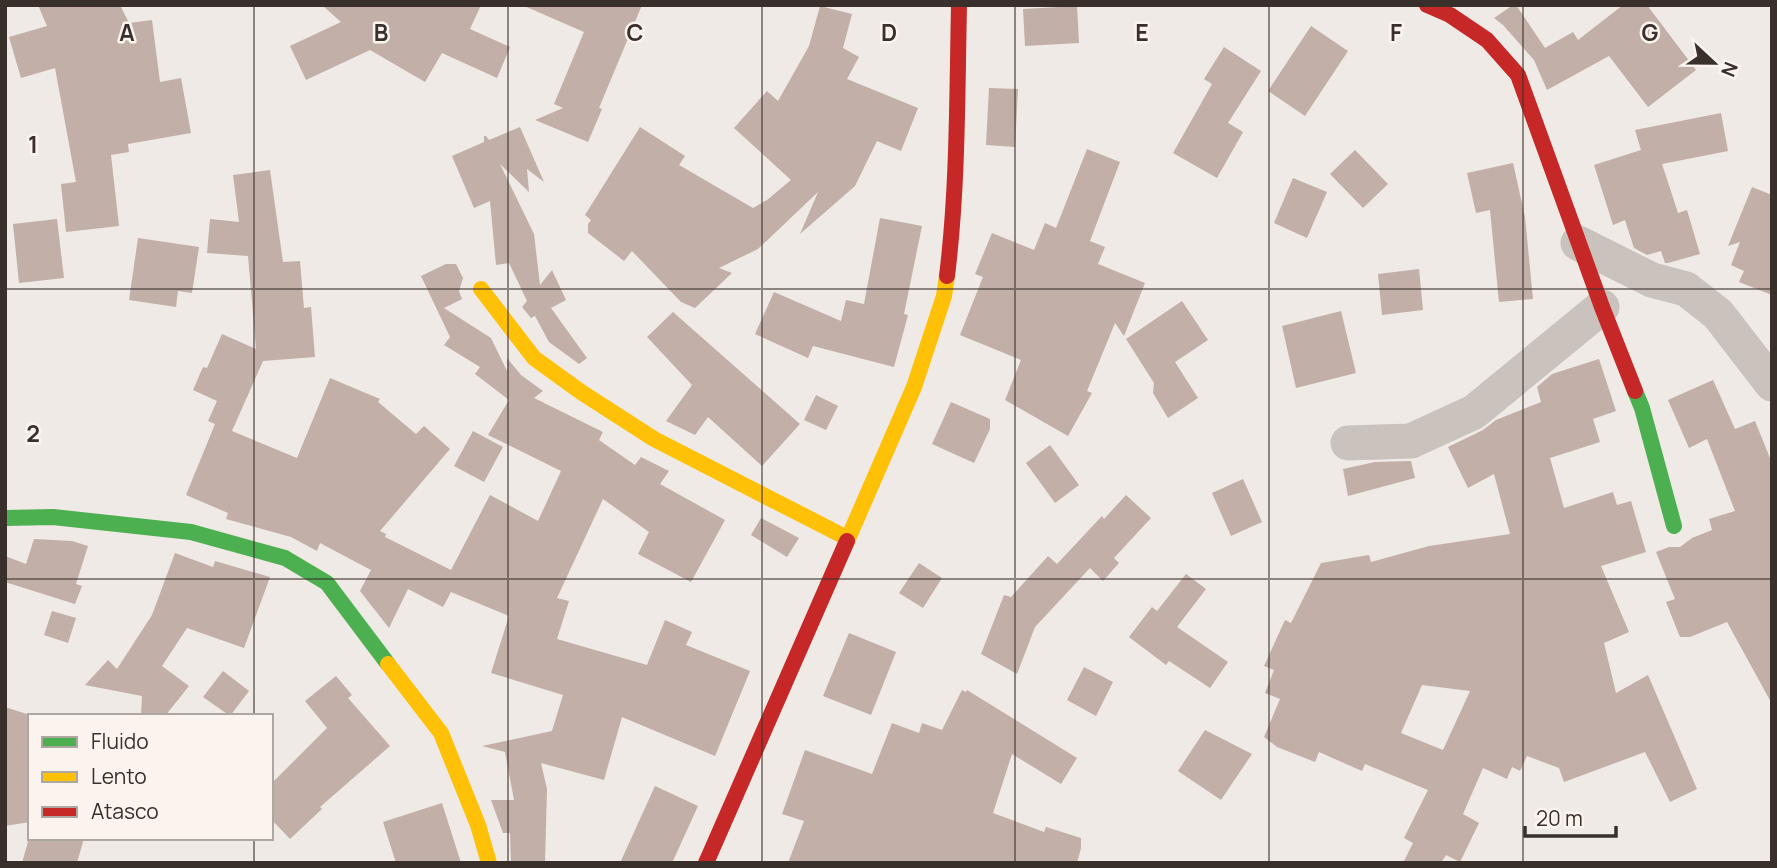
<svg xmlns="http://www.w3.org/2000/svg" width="1777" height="868" font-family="Manrope,sans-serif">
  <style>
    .building { fill: #c2afa7; fill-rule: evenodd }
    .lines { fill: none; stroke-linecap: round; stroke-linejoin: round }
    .street { stroke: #c9c2bd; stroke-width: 35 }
    .fast { stroke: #4caf50; stroke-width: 16 }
    .slow { stroke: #ffc107; stroke-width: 16 }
    .jam { stroke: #c62828; stroke-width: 16 }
    .grid { fill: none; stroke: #3a302b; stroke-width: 2; stroke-opacity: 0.55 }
    .grid-label { font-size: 23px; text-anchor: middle; font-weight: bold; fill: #3a302b; stroke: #fbf4ee; stroke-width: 5; stroke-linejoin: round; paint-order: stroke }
  </style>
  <rect width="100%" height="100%" fill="#efeae5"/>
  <!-- building -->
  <g class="building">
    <path d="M38,5h82l9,18 23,-3 8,62 21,-4 10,55 -63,11 1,8 -18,3 8,71 -53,6 -5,-48 15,-2 -21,-114 -34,10 -12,-41 38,-11z"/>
    <path d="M322,5h159l-11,24 40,18 -13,31 -55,-25 -17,29 -55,-32 -64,30 -16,-34 51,-24z"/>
    <path d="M522,5h120l-43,103 3,1 -14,33 -53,-22 28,-12 -9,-4 30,-72z"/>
    <path d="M1513,5h3l29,43 28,-16 5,8 45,-35h24l49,65 -48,37 -39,-51 -62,34 -13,-30 -31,-35 -9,-7z"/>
    <path d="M820,6l32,8 -9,34 16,9 -12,22 71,29 -17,43 -24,-10 -22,45 -55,48 18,-42 -60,57 -39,19 13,5 -37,35 -14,-6 -49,-51 -8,10 -36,-28v-9l3,-4 -6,-5 55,-88 45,29 -6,9 74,43 14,-8 24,-20 -57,-52 33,-37 11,10 31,-55z"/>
    <path d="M1077,6l2,37 -54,3 -2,-37z"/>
    <path d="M1311,26l37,25 -43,65 -37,-25z"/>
    <path d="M1224,47l37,24 -33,52 15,9 -26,46 -44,-25 39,-69 -8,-5z"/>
    <path d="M989,88l29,1 -3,58 -29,-2z"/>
    <path d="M1721,113l7,38 -66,13 16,49 9,-3 13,44 -32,9h-3l-4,-12 -14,4 -13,-7 -9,-28 -12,5 -19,-60 47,-15 -6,-20z"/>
    <path d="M520,127l24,55 -17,-13 2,23 -29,-28 34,70 6,51 12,-15 14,30 -15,8 36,50 -8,6 -30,-22 -14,-26 -4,2 -9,-11 5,-6 -18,-38 -13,2 -6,-64 -16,7 -22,-52 32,-14v-6h2l3,4z"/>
    <path d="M1087,149l33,13 -30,79 15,6 -7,17 47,19 -21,53 -9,-13 -28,68 5,2 -24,43 -63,-36 16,-40 -61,-25 23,-58 -8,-3 17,-41 42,17 11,-27 11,5z"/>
    <path d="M1355,150l33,34 -25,24 -33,-34z"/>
    <path d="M1513,163l12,54 8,82 -34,3 -9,-92 -14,3 -9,-40z"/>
    <path d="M270,170l13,92 17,-1 4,47 7,-1 4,50 -52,4 -31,70 65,27 33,-80 50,21 -2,3 38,32 8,-8 26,23 -70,82 6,3 -1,3 66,33 39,-75 48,26 23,-50 -73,-36 21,-35 -34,-26 5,-7 -36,-22 6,-8 -29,-61 25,-12h10l7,14 -4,13 3,8 -18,9 47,30 16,33v-13l14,17 22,16 -9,7 69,34 -4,8 36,25 6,-8 28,14 -9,13 65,36 -34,62 -53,-28 11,-22 -46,-33 -46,99 12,3 -12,38 90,26 18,-45 27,12 -6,13 64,26 -35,85 -93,-39 -18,63 -63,-17 6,26 -2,74h-34l-1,-30h-7l-12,-33h23l-9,-48 -23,-6 70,-15 11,-36 -72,-22 18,-57 -58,-24 -8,15 -35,-18 -19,39 -29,-37 11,-21 -51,-27 -3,8 -26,-14 -65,-18 2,-6 -42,-18 29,-71 -7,-3 9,-20 -24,-11 10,-23 4,1 15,-34 34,15 -8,-93 -41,-3 3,-34 29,3 -6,-47z"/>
    <path d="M1293,178l34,14 -20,46 -33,-15z"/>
    <path d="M1752,187l20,8v100l-33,-13 5,-11 -13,-6 9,-23 -12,4z"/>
    <path d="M880,218l42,8 -18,88 4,1 -14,52 -81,-21 -5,12 -53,-24 19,-42 67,29 5,-21 18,4z"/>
    <path d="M57,219l7,59 -45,5 -6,-59z"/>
    <path d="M138,238l61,9 -7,46 -14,-2 -2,16 -47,-7z"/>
    <path d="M1419,269l4,41 -41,5 -4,-41z"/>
    <path d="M1182,301l26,39 -33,22 23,36 -30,20 -15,-25 1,-10 -28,-44z"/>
    <path d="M1341,311l15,62 -60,15 -14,-62z"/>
    <path d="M673,312l127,112 -38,42 -54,-49 -13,18 -29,-14 26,-36 -45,-48z"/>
    <path d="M1599,359l17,52 -23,8 7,23 -50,16 14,50 49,-16 4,13 14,-4 15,51 -45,14 28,66 -25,11 12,50 32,-18 49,114 -27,13 -25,-50 -81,30 -5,-14 -32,-12 -7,15 -8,-4 -5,12 -24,-11 -20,46 16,9 -19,39 -14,-7 -5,8h-38l10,-20 -9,-5 24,-48 -63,-26 -3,7 -43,-19 -4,10 -38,-15 -13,-10 16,-38 -15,-6 9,-23 -10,-4 21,-46 6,3 30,-60 48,-8 2,7 58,-16 81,-12 -16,-60 -26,14 -20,-41 35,-17 13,-10 45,-18 -4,-15 15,-13zM1422,685l48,6 -27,59 -42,-17z"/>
    <path d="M1713,380l22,49 20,-8 17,42v241l-45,-82 -37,15h-10l-14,-35 9,-3 -19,-47 13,-5h11l12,-9 20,-8 -3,-11 26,-8 -28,-72 -18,9 -21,-48z"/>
    <path d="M816,395l22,11 -12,24 -22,-10z"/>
    <path d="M951,402l39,17v10l-16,34 -42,-19z"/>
    <path d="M473,431l30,16 -19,35 -30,-16z"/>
    <path d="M1050,445l29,40 -24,18 -29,-40z"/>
    <path d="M1411,461l4,17 -67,18 -5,-27 32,-7z"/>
    <path d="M1243,479l19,43 -31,14 -19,-43z"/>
    <path d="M1126,495l25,23 -37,40 5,5 -16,18 -13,-13 -55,59 -18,47 -36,-20 23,-59 7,2 37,-41 9,8 45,-48 2,3z"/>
    <path d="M761,518l38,20 -12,19 -36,-22z"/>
    <path d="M34,539l38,2 16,5 -12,38 6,2 -7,18 -70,-22v-26l21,8z"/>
    <path d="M175,553l38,14 2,-6 55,16 -26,71 -57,-20 -25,38 27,20 -24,30h-24l1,-20 -57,-11 23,-25 9,9 35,-54z"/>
    <path d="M919,563l23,15 -19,30 -24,-15z"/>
    <path d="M1186,574l20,15 -29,38 51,35 -18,26 -41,-27 -3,4 -37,-28 23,-30 5,4z"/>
    <path d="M52,611l24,7 -8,25 -24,-8z"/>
    <path d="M849,633l47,19 -25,63 -48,-19z"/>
    <path d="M1084,667l29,15 -17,34 -29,-16z"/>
    <path d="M223,671l26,20 -19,25 -27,-19z"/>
    <path d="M336,676l16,19 -4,3 42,48 -70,61 2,2 -32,30 -19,-20v-35l56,-56 -22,-27z"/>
    <path d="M962,690l4,2 1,-2 110,68 -16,26 -49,-30 -19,59 51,19 2,-5 35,11v10l-4,15h-289l16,-42 -22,-7 23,-64 67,24 20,-51 27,10 3,-10 20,7z"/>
    <path d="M5,707l25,8v107l-25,4z"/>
    <path d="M1205,730l47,24 -31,46 -43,-29z"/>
    <path d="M655,786l43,20 -26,57h-52z"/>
    <path d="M442,803l19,60h-65l-13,-41z"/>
    <path d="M29,838h55l-7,25h-55z"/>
  </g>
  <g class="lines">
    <!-- street -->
    <g class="street">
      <path d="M1578,243l74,37 34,9 32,25 54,70"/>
      <path d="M1348,443l63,-2 63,-29 128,-105"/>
    </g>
    <!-- fast -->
    <g class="fast">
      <path d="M1635,391l7,17 32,118"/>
      <path d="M5,518l48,-1 138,15 94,26 42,25 61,81"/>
    </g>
    <!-- slow -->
    <g class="slow">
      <path d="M481,289l53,69 47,34 73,47 193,99"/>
      <path d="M847,541l67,-154 30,-91 3,-20"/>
      <path d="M388,664l53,69 37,92 11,38"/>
    </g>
    <!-- jam -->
    <g class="jam">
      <path d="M1427,5l23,10 37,25 31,35 84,232 33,84"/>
      <path d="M947,276c11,-90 10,-181 12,-271"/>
      <path d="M706,863l141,-322"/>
    </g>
  </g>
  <!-- grid -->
  <path class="grid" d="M254,5v711M508,5v858M762,5v858M1015,5v858M1269,5v858M1523,5v858M5,289h1767M5,579h1767M254,838v25"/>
  <g class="grid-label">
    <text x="127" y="41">A</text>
    <text x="381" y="41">B</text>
    <text x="635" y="41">C</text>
    <text x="889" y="41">D</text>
    <text x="1142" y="41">E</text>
    <text x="1396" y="41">F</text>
    <text x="1650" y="41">G</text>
    <text x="33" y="153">1</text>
    <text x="33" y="442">2</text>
  </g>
  <!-- border -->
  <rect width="1777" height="868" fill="none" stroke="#3a302b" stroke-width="14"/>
  <!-- legend -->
  <rect x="28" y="714" width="245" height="126" fill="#fbf4ee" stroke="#aea6a0" stroke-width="2"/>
  <rect x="42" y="737" width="35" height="10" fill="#4caf50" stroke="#aea6a0" stroke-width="2"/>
  <text x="91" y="749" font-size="21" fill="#3a302b">Fluido</text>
  <rect x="42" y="772" width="35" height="10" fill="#ffc107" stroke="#aea6a0" stroke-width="2"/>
  <text x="91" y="784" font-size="21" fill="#3a302b">Lento</text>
  <rect x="42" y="807" width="35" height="10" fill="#c62828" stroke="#aea6a0" stroke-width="2"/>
  <text x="91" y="819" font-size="21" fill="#3a302b">Atasco</text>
  <!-- north arrow -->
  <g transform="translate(1714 63) rotate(112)" stroke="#fbf4ee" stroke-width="5" paint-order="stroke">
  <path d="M0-5L12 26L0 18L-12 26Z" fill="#3a302b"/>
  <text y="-10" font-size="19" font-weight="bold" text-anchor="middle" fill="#3a302b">N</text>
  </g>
  <!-- scale -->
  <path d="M1525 826v10h91v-10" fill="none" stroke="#3a302b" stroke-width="3.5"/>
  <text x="1536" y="826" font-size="21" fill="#3a302b" stroke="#fbf4ee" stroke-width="5" paint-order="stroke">20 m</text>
</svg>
